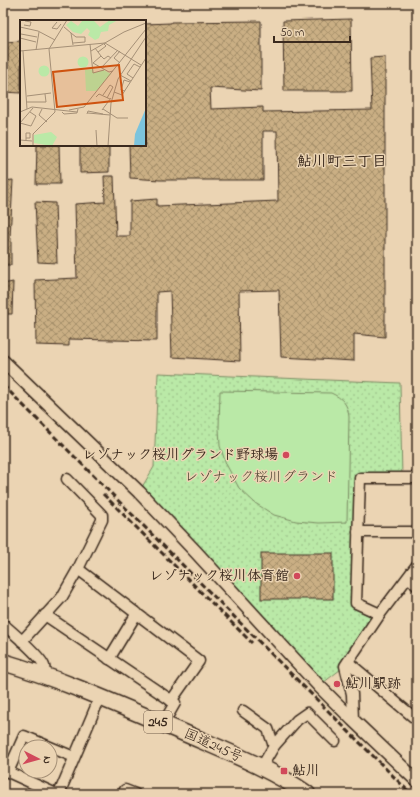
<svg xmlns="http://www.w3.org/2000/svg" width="420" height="797" font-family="'Indie Flower','Klee One',sans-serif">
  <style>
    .park { fill: url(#park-dots); stroke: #7a8a62 }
    .pitch { fill: #bae9a7; stroke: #7a8a62 }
    .building { fill: url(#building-cross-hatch); stroke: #3b2a1e }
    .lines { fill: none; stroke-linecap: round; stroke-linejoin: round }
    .minor-casing { stroke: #3b2a1e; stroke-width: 13 }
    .tertiary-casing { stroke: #3b2a1e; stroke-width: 15 }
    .trunk-casing { stroke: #3b2a1e; stroke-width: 19 }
    .minor { stroke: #ebd4b3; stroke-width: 10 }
    .tertiary { stroke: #ebd4b3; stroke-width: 12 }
    .trunk { stroke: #ebd4b3; stroke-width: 16 }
    .rail { stroke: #3b2a1e; stroke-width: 3; stroke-dasharray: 6 3; stroke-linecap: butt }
    .poi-dot { fill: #d1495b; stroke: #ebd4b3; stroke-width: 1.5 }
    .labels { text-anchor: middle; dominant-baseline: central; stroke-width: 3; stroke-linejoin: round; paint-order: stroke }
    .shield { fill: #ebd4b3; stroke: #705d4b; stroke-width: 1 }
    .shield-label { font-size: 13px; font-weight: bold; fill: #3b2a1e }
    .poi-label { font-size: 14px; font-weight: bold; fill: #3b2a1e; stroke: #ebd4b3; text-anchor: end }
    .park-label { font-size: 14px; fill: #483d2c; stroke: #ebd4b3 }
    .street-label { font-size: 14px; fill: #3b2a1e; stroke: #ebd4b3 }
    .neighbourhood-label { font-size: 15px; font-weight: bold; fill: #3b2a1e; stroke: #ebd4b3 }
    .inset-road { fill: none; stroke: #a59077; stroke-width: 1 }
    .view { fill: #ce520f; fill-opacity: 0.15; stroke: #ce520f; stroke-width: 2 }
    .inset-edge { fill: none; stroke: #3b2a1e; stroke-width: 2 }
  </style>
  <defs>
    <pattern id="park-dots" width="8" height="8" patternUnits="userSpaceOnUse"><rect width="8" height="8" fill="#bae9a7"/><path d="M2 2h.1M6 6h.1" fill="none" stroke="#a1c88f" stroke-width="1.8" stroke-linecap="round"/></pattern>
    <pattern id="building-cross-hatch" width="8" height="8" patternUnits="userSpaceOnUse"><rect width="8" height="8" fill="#caaf84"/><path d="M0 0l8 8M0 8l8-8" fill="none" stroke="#a58f6b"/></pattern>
  </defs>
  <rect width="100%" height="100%" fill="#ebd4b3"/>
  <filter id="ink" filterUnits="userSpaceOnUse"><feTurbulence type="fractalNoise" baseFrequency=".025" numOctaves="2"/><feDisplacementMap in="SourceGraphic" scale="8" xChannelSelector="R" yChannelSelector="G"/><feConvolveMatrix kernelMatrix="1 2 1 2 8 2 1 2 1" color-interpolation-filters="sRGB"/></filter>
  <g filter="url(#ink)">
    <!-- park -->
    <path class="park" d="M158,373l242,10 2,95h-42l-4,125 24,11 -35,52 -26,20 -180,-194 15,-25z"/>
    <!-- pitch -->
    <path class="pitch" d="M220,391l111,2c11,5 17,11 18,24l-2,105 -28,1 -23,-2 -22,-6 -19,-12 -16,-15 -13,-24 -6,-18 -1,-18z"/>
    <!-- building -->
    <g class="building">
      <path d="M351,19l1,72h-68l-1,-70z"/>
      <path d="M261,21v70l-51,-3 1,21 52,-2v5l109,-2 -2,-52 15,-1v280l-31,-3v27l-73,-4 -2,-67 -40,1 1,70 -68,-4 -2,-66 -13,1v49l-88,-2v7l-33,-1 -1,-65 42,-2 -2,-74 30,-2 -1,-26h10l2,60h14v-35l27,-2v7l121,-5 -1,-70h-14v49h-103l-30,-2 -1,-33h16v-121l26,-1v-1z"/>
      <path d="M21,41v52l-18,-1v-50z"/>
      <path d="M37,145h22l1,39h-24z"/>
      <path d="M80,145h29v27l-29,1z"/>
      <path d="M13,180l-3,58h1v27h-8v-84z"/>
      <path d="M35,202l20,1 2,60 -19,-1z"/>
      <path d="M13,282l-1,32h-9v-30z"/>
      <rect x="261" y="553" width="72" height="46"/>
    </g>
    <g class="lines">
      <!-- minor casing -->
      <g class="minor-casing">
        <g id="minor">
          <path d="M358,532h59"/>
          <path d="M78,569l121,92 -28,40"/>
          <path d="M409,577l8,9"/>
          <path d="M380,614l-24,-11 4,-125h57"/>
          <path d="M45,615l130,88 -12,21"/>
          <path d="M3,624c8,7 39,33 41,42 1,2 0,7 0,9"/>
          <path d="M22,641l40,-44 16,-28 24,-49v-5l-35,-36"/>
          <path d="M109,659l28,-46"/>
          <path d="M348,662l69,58"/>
          <path d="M243,711l25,18 6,17"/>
          <path d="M353,720l-1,-26 -7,-28 35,-52 37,-49"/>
          <path d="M261,768l13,-22 23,-26 10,-7 28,28"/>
          <path d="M56,794l-48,-22 16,-36 50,21"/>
          <path d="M59,794l41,-97"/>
          <path d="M123,794l2,-4 10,4"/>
        </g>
      </g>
      <!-- tertiary casing -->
      <g class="tertiary-casing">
        <path id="tertiary" d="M3,361l136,131 56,59 124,135 34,34 64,61"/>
      </g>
      <!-- trunk casing -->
      <g class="trunk-casing">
        <path id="trunk" d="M3,662c61,18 120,45 179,70 41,18 88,36 125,62"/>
      </g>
      <!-- minor -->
      <use href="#minor" class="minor"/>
      <!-- tertiary -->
      <use href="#tertiary" class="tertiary"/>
      <!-- trunk -->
      <use href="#trunk" class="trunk"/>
      <!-- rail -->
      <g class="rail">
        <path d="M3,385l408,409"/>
        <path d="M103,494l149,149"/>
      </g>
    </g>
  </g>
  <!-- markers -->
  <g class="poi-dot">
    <circle cx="286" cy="455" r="4"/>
    <circle cx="297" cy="576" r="4"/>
    <circle cx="337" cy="684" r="4"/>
    <rect x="280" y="767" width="8" height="8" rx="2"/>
  </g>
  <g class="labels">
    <!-- shield labels -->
    <rect class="shield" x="144" y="711" width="28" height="22" rx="3"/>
    <g class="shield-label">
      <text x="158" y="722">245</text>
    </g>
    <!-- poi labels -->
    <g class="poi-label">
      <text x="278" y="455">レゾナック桜川グランド野球場</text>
      <text x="289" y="576">レゾナック桜川体育館</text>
      <text x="345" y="684" text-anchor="start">鮎川駅跡</text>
      <text x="292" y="771" text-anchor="start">鮎川</text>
    </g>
    <!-- park labels -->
    <g class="park-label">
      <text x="261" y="477">レゾナック桜川グランド</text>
    </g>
    <!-- street labels -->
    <g class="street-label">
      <text transform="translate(213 746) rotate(24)">国道245号</text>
    </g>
    <!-- neighbourhood labels -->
    <g class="neighbourhood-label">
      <text x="342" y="162">鮎川町三丁目</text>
    </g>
  </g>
  <!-- overview -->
  <g transform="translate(20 20)">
    <rect width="126" height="126" fill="#ebd4b3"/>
    <path d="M63,0h10l7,7 10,-7h8l-9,5 -1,6 -7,1 -2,6 -4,2 -7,-5 2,-4 -3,-3 -6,6 -8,-2 -7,-7 5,-4 7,5z" fill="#bae9a7"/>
    <path d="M73,49l1,4 10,-3 7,4 -15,17h-10l-1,-21z" fill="#bae9a7"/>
    <path d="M57.5 42a5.5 5.5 0 1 1 11 0a5.5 5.5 0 1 1-11 0ZM18.5 51a5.5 5.5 0 1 1 11 0a5.5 5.5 0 1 1-11 0ZM66.5 59a5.5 5.5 0 1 1 11 0a5.5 5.5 0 1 1-11 0ZM31,112l6,5 -5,9 -18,-3v-8z" fill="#bae9a7"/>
    <path d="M126,88v38h-12l1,-12z" fill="#7cc4dd"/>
    <path class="inset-road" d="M37,2l-5,6 5,1 4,-5M4,5l6,1 1,-4 -6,-1M0,7l18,4 17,9M44,7l7,6 2,12M51,13l5,4h9v5l-12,1M1,14l16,3M0,18l16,4M70,24l3,29 11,-3M16,30l3,-18M0,31l85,-8 36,22M3,31l4,58M71,31l33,-19 22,-9M78,32l8,-6 -2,-2M81,36l3,3 4,-3 3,2M73,43l16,9 4,-1M73,43l8,-7 -6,-8M100,43l-6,-5 6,-7M81,48l17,-18M100,55l11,6M113,58l-6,-4 7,-10 6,3M105,71l-4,-1 3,-10 6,2M94,72l8,3 24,-37M83,75l7,-10 3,2M7,76l24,-3M76,77l3,-3 11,5M87,78l6,-11M7,82h19l-1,-8M22,89l-3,6 8,7M83,89l14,9h11M49,90l15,-3 62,-78M82,90l9,-12M0,92l12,-5 45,5M42,92l2,2 13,-1 1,-4M68,93l22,2M67,94l1,-3 15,3M0,103l11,3 5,-10 -6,-4M0,103l13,-15M76,110l1,16M0,120l12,1M6,120v-7h4v5h-4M13,126v-12l22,-22 -6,-63 18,-29M88,126l3,-43 7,-24 28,-42"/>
    <path class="view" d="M99,45l4,35 -66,7 -4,-35z"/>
    <rect width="126" height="126" class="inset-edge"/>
  </g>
  <!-- margin -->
  <rect width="420" height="797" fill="none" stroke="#ebd4b3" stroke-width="16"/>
  <rect x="8" y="8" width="404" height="781" fill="none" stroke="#3b2a1e" stroke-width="1.5" filter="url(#ink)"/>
  <!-- north arrow -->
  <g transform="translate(38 759) rotate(96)"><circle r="19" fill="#ebd4b3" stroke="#a59077"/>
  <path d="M0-3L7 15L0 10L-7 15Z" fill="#d1495b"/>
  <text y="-6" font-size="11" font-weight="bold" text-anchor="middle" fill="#3b2a1e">N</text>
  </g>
  <!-- scale -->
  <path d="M274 36v6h76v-6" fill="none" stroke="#3b2a1e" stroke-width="2"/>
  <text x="280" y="36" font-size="12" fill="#3b2a1e" stroke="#ebd4b3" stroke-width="3" paint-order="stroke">50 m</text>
</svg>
